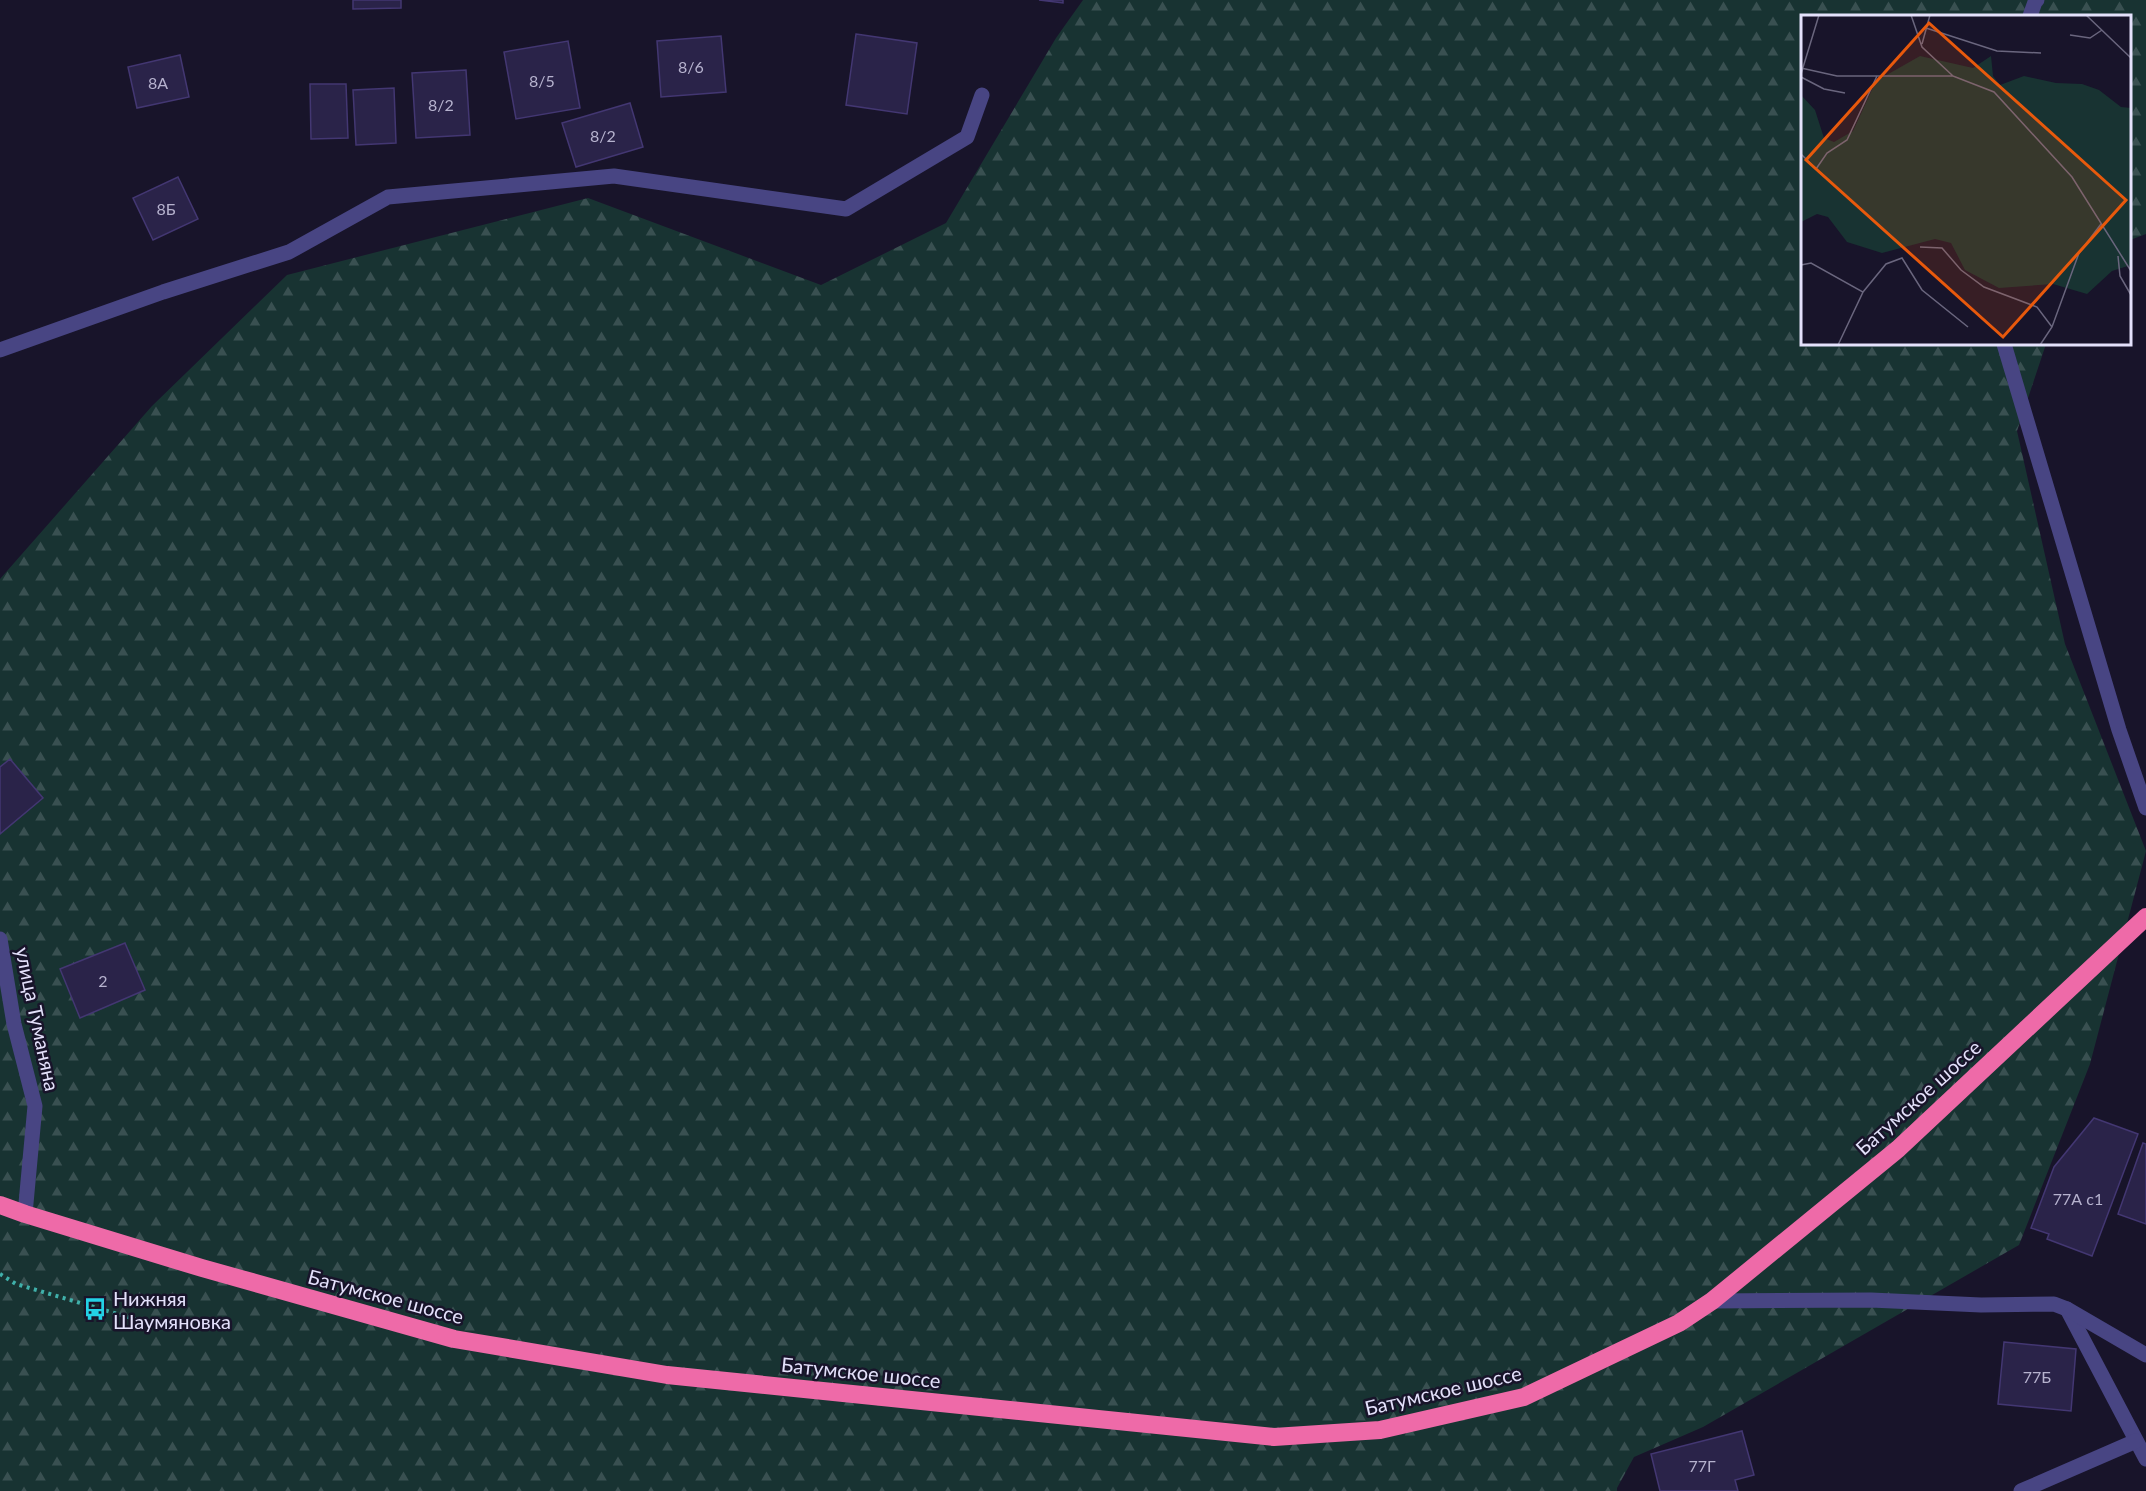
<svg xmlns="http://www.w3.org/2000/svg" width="2146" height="1491" font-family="Lato,sans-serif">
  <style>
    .forest { fill: url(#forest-firs) }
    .building { fill: #2a2349; stroke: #433772; stroke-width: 1.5 }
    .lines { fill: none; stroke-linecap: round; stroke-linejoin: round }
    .path { stroke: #40b0aa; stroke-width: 4; stroke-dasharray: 3 4.5; stroke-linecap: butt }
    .lane { stroke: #484583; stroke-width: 15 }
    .street { stroke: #484583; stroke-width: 15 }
    .highway { stroke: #ee6aa8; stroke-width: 18 }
    .labels { text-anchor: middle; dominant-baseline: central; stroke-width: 5; stroke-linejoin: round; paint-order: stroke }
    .number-label { font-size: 16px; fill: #b6b2ce }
    .street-label { font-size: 20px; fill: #e4e1fb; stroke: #18142a }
    .poi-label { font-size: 20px; fill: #e4e1fb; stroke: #18142a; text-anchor: start }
    .inset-road { fill: none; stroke: #6a667e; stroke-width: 1.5 }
    .view { fill: #e8590c; fill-opacity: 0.15; stroke: #e8590c; stroke-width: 3 }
    .inset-edge { fill: none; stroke: #e4e1fb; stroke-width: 3 }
  </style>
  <defs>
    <pattern id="forest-firs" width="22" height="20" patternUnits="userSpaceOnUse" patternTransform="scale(1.5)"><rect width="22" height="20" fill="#183332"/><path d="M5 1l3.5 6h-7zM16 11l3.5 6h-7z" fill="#395051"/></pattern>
  </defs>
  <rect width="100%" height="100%" fill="#18142a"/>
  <!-- forest -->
  <path class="forest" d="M1083,0h1063v234l-16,6v-224h-328v328h244l-29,87 48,213 81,207 -56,213 -71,181 -316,182 -69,30 -17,31v3h-1617v-912l152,-173 135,-131 301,-77 233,87 125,-62 110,-185z"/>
  <!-- building -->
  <g class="building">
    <path d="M353,0h48v8l-48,1z"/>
    <path d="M1039,0h24v3z"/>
    <path d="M856,34l61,9 -10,71 -61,-9z"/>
    <path d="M721,36l5,56 -65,5 -4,-56z"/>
    <path d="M568,41l12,67 -64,11 -12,-67z"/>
    <path d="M180,55l9,42 -52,11 -9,-41z"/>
    <path d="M466,70l4,65 -54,3 -4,-65z"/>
    <path d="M310,84h36l2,54 -37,1z"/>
    <path d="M394,88l2,55 -40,2 -3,-55z"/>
    <path d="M630,103l13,44 -67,20 -14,-44z"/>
    <path d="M178,177l20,42 -45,21 -20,-42z"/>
    <path d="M10,759l33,39 -43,36v-67z"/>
    <path d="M125,943l20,47 -65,28 -20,-49z"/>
    <path d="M2094,1118l44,16 -46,122 -45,-17 2,-5 -18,-6 23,-61z"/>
    <path d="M2143,1143l3,1v80l-28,-10z"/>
    <path d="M2004,1342l72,7 -5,62 -73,-7z"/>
    <path d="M1742,1431l12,44 -19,5 3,11h-78l-9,-37z"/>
  </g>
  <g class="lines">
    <!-- path -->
    <path class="path" d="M0,1274l16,10 139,41"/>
    <!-- lane -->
    <g class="lane">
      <path d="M2067,1309l79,150"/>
      <path d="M2021,1491l115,-50"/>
    </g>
    <!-- street -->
    <g class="street">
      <path d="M2030,16l5,-14 2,-2"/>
      <path d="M2004,344l115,386 27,78"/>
      <path d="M0,350l163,-58 126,-40 99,-55 226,-21 232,33 121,-72 15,-42"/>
      <path d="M0,939l14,85 21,82 -10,108"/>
      <path d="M1712,1301l159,-1 110,5 73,-1 13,5 79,46"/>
    </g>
    <!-- highway -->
    <path class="highway" d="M0,1205l25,9 177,54 252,71 213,36 607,62 106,-7 144,-33 155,-74 33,-22 186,-152 248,-232"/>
  </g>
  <!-- icons -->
  <defs>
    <g id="bus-bare" transform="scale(1.8)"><path d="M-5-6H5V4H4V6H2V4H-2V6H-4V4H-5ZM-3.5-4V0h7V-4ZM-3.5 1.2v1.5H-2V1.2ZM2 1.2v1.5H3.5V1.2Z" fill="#23d1e5" stroke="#18142a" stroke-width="2.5" paint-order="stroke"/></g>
  </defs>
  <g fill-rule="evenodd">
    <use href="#bus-bare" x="95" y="1309"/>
  </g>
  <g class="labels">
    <!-- number labels -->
    <g class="number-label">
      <text x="691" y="66">8/6</text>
      <text x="542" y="80">8/5</text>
      <text x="158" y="82">8А</text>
      <text x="441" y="104">8/2</text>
      <text x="603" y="135">8/2</text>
      <text x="166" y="208">8Б</text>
      <text x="103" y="980">2</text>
      <text x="2078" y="1198">77А с1</text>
      <text x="2037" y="1376">77Б</text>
      <text x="1702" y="1465">77Г</text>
    </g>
    <!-- street labels -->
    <g class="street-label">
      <text transform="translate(38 1019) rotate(78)">улица Туманяна</text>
      <text transform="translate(1918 1097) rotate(-42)">Батумское шоссе</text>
      <text transform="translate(386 1296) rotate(15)">Батумское шоссе</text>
      <text transform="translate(861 1372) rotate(6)">Батумское шоссе</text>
      <text transform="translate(1443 1390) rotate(-13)">Батумское шоссе</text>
    </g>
    <!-- poi labels -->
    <g class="poi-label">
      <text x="113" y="1298">Нижняя<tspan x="113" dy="23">Шаумяновка</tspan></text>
    </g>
  </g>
  <!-- overview -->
  <g transform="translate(1801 15)">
    <rect width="330" height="330" fill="#18142a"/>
    <path d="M119,41l53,12 18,-12 2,20 7,9 24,-9 32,7 26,1 17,6 22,17 10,1v157l-19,6 -25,23 -34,-10 -54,4 -34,-18 -14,-27 -16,-4 -53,14 -35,-11 -19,-25 -11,-3 -16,8v-127l14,15 9,28 10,4 19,-11 23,-50z" fill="#183332"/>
    <path class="inset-road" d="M110,0l11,32 31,29M285,0l45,43M125,13l71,23 44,2M269,20l20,3 12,-8M121,29l8,-29M0,53l36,8h116l41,16 78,85 59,94M0,59l18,-59M0,62l23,12 21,4M0,139l15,15 11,-16 20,-13 30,-64M119,232l22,1 19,22 23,17 53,20 15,20M317,241l2,20 11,19M0,250l10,-2 52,29 -25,53M62,277l23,-28 16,-6 20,32 46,37M239,330l12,-18 27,-74 22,-29"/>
    <path class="view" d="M128,8l197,177 -123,137 -197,-177z"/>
    <rect width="330" height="330" class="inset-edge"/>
  </g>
</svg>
